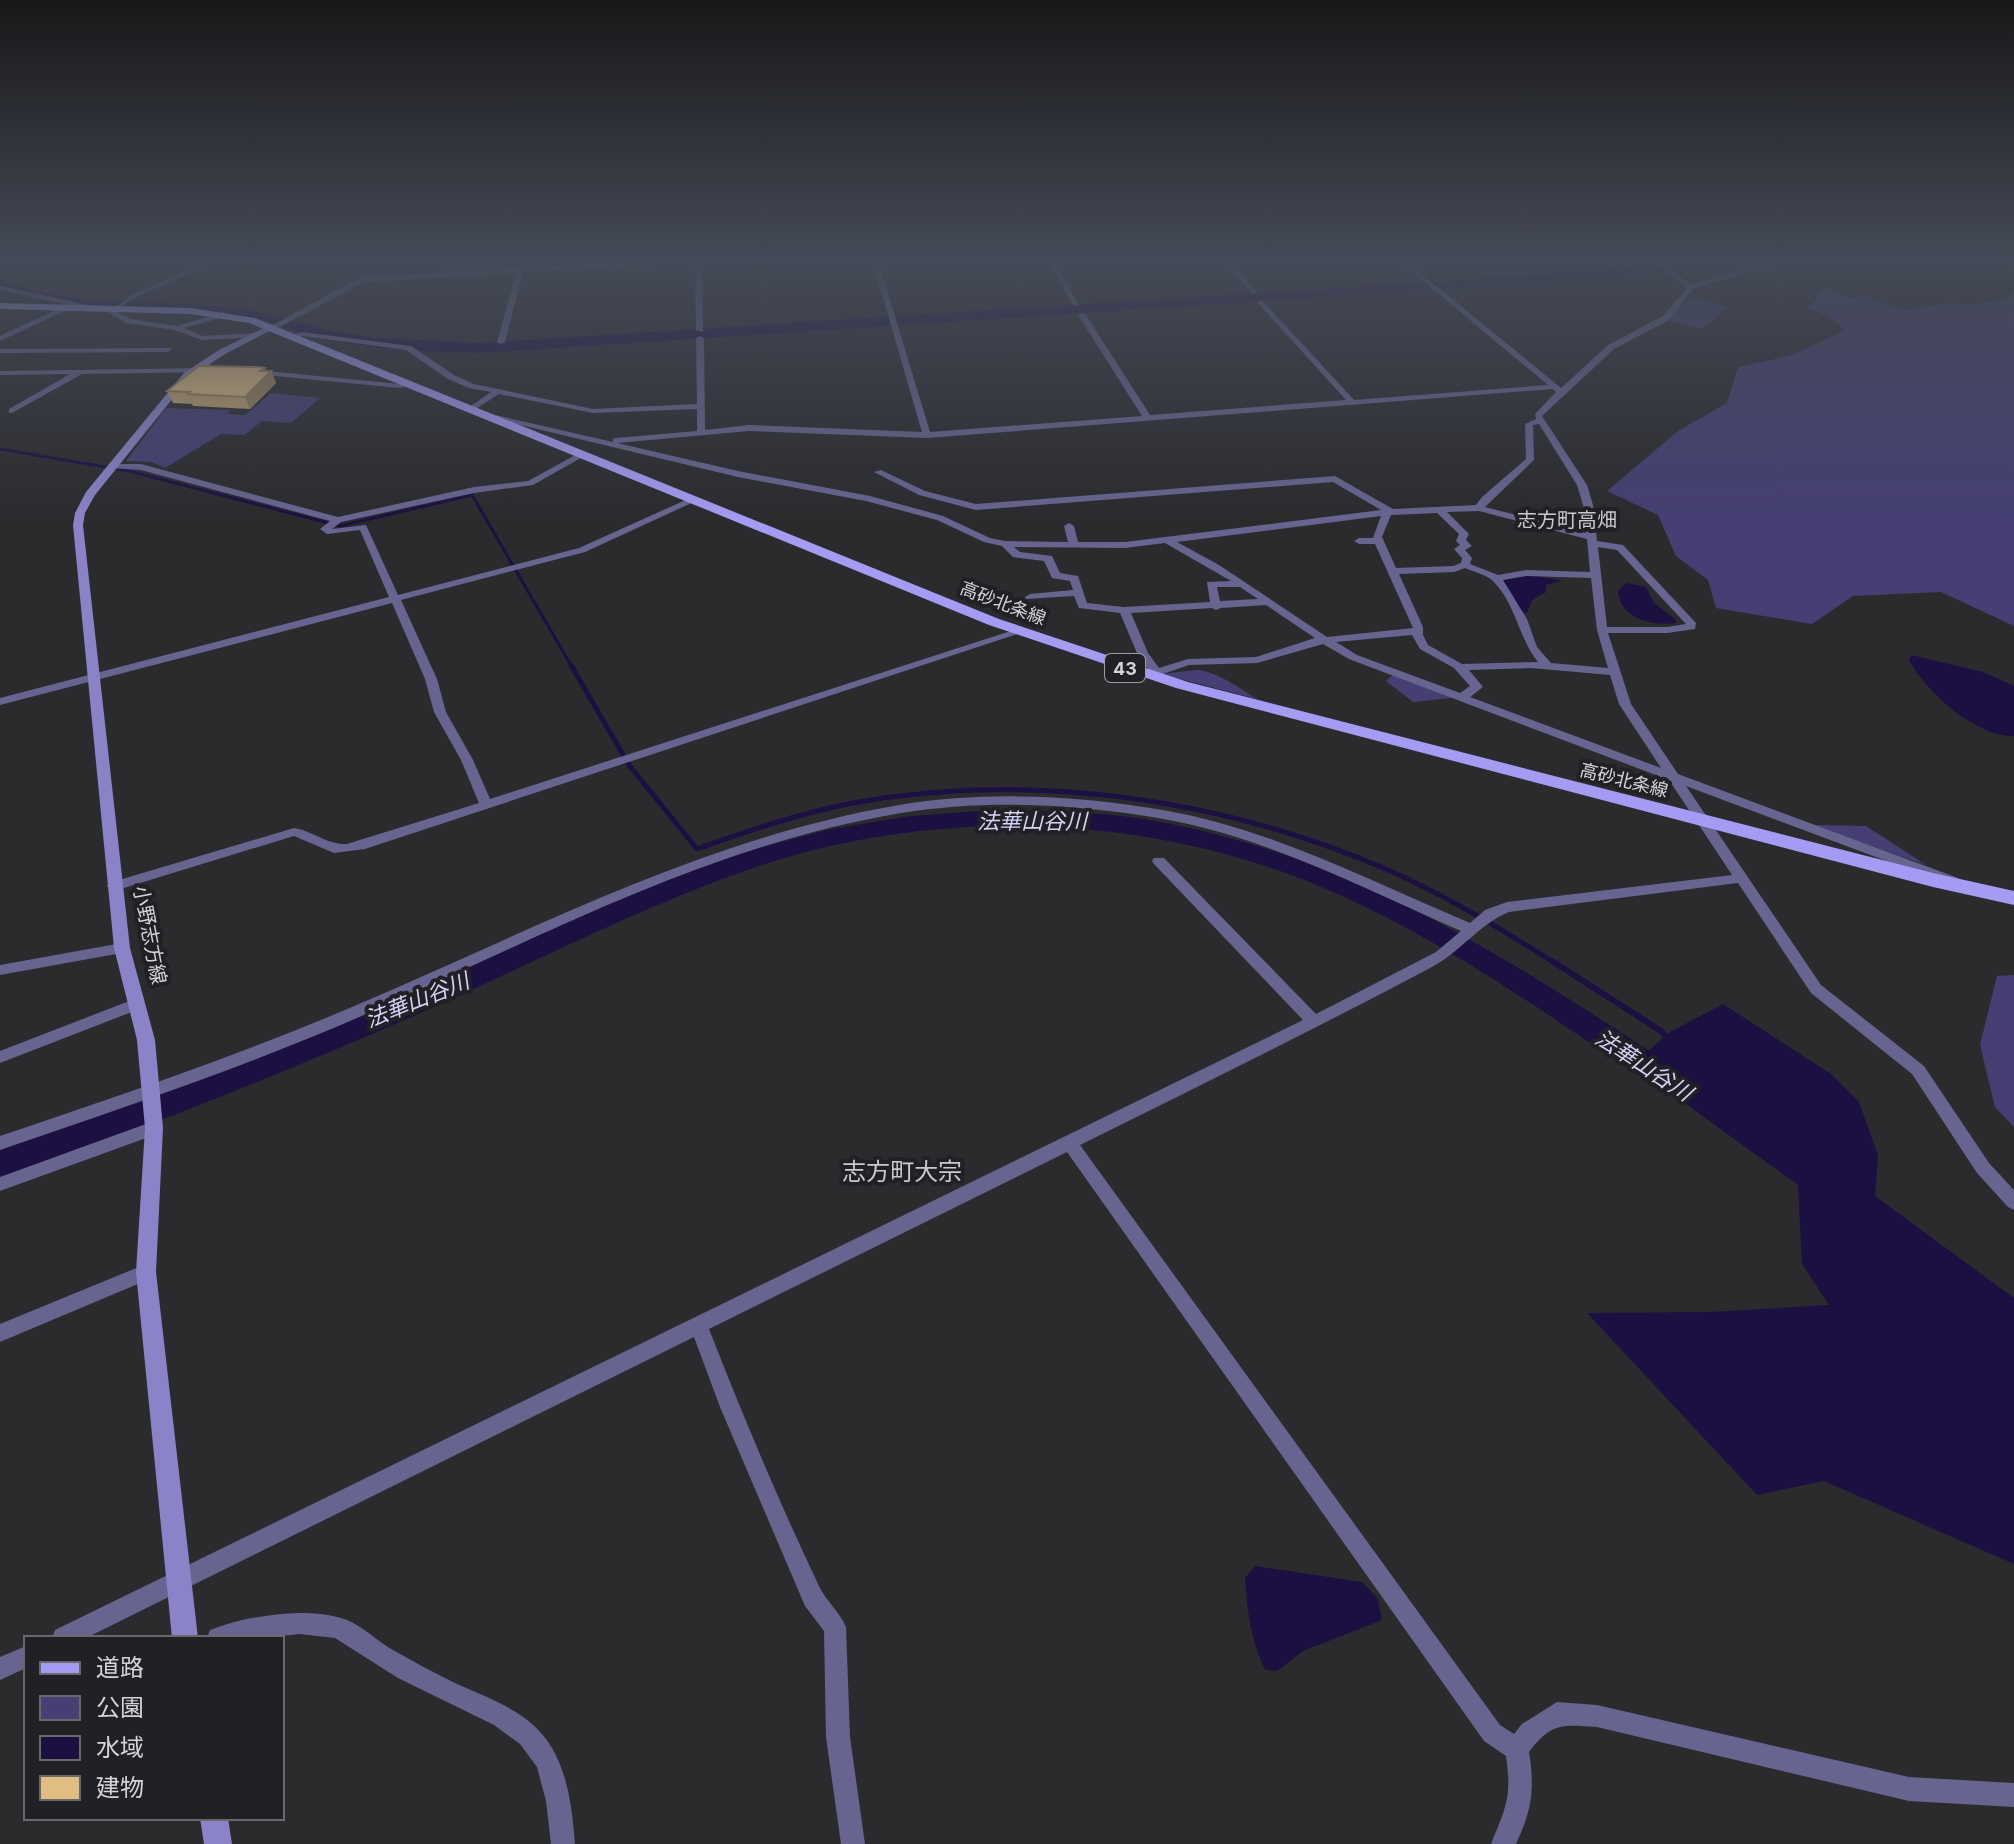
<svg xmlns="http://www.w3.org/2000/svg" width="2014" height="1844" font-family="Inter,'Noto Sans JP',sans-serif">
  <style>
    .green { fill: #453f73 }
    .water { fill: #1b1041 }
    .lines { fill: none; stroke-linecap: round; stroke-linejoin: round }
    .stream-far2 { stroke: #1b1041; stroke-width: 3 }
    .stream-far1 { stroke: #1b1041; stroke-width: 5 }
    .stream { stroke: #1b1041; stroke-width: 6 }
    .river { fill: #1b1041; fill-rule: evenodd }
    .minor { fill: #67648f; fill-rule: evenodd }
    .secondary { fill: #8a83c7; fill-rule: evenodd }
    .primary { fill: #a49bf3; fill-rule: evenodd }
    .wall { fill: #c1a36f }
    .shaded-wall { fill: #9d845a }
    .building { fill: #e0bd81; stroke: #9d845a; stroke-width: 2 }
    .labels { text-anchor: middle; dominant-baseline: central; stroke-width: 8; stroke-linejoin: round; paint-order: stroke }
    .far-street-label { font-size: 18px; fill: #d4d4d7; stroke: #212125 }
    .shield { fill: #212125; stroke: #9e9ea2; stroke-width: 2 }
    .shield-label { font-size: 18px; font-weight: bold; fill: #d4d4d7 }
    .far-quarter-label { font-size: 20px; fill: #c8c8cd; stroke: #212125 }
    .street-label { font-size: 20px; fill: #d4d4d7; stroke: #212125 }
    .water-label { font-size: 22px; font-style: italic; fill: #d4d2f4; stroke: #212125 }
    .quarter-label { font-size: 24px; fill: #c8c8cd; stroke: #212125 }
  </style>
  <rect width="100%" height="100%" fill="#2b2b2e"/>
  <!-- green -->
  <g class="green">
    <path d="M1826,288l25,10 14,-2 40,15 43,-8 22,2 37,-6 7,-7v334l-73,-34 -88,4 -41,28 -96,-16 -8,-28 -32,-24 -18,-41 -51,-24 71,-60 49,-28 11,-36 54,-12 53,-25 -16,-13 -23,-10 10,-7 2,-8z"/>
    <path d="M1692,296l35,12 -25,21 -34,-9z"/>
    <path d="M271,393l49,5 -29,25 -29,-2 -18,14 -23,-1 -56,34 -14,-6 -25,-1 40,-53 65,2 -4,4 18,1z"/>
    <path d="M1196,670c21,1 43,18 61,29l-96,-25z"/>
    <path d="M1393,675l57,22 1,1 -38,4 -27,-21z"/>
    <path d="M1817,825l49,1 60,39 -108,-38z"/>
    <path d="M2014,975v152l-19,-20 -15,-62 17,-69z"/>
  </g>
  <!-- water -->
  <g class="water">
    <path d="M1533,575l29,6 -16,4v7l-14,8 -5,13 -5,-1 -20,-32z"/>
    <path d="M1627,583l19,4 8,16 23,18 -2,2c-23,3 -56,-4 -57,-33z"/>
    <path d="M1911,655l72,17 31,14v50c-38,1 -88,-44 -105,-76z"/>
    <path d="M1723,1004l108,70 28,28 19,53 -3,41 139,102v266l-190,-83 -67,14 -170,-182 123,-1 119,-7 -27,-41 -4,-79 -166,-120 38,-33z"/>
    <path d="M1255,1566l107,16 16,17 4,21 -79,31 -26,20 -12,-1c-14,-28 -18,-60 -20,-92z"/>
  </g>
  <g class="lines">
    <!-- stream-far2 -->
    <path class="stream-far2" d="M0,449l129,22 211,55 132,-31 100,172"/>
    <!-- stream-far1 -->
    <path class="stream-far1" d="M571,665l58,100 68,84c51,-18 103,-36 156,-46 179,-32 367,-5 533,66 59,26 115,60 169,94"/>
    <!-- stream -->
    <path class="stream" d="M1552,961l109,70 8,10"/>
    <!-- river -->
    <g class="river">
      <path d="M1681,260h23l-43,13 -47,5 -1134,75c-51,-1 -102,-3 -151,-13 -34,-8 -66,-21 -101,-26 -77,-9 -154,1 -228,-26v-9l31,11 53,9 154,8 94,24 42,7 106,5 1134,-73z"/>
      <path d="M992,810c54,1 110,1 164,11 204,38 352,138 523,249l5,9 -5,9 -11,4 -11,-4c-114,-76 -227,-159 -355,-209 -171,-66 -373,-71 -546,-12 -111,38 -215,92 -322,140 -141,62 -287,122 -434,170v-28l112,-39 243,-95 281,-123 107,-40 88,-23 80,-13z"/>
    </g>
    <!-- minor -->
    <g class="minor">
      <path d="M209,260h9l-86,39 -17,12 16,8 46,7 47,-14 3,4 -43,12 19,8 53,-3h3v4l-57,3 -27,-10 -49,-7 -26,-15 4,-2 9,4 15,-13z"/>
      <path d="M470,260h15l-45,9 -3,-2z"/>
      <path d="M665,260h37l1,72 -7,-2 -1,-68 -172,10 -18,70 -4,2 -4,-2 19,-69 -152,9 -88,47 -7,-2 88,-48 11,-4 3,2z"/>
      <path d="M872,260h6l52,172 212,-16 -64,-101 4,-2 4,2 64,100 196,-15 -88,-97 3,-4 93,101 194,-15 -150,-125h7l156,128 47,-43 55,-29 24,-28 -35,-28h7l33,25 81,-25h10l-90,29 -24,31 -55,29 -72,67 45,69 6,20 4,36 26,4 73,78 -1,6 -28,4h-59l23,71 47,70 280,104 2,3 -2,3h-10l-262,-98 135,199 103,81 65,97 25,27v20l-6,-3 -31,-34 -65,-99 -101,-81 -73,-110 -229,29c-30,12 -49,41 -79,56 -115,61 -233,119 -350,177l420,580 14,9 8,-10 35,-22 40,3 312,72 105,6v24l-105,-6 -312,-74c-35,-2 -45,-5 -68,25 6,37 3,58 -13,92h-25c15,-37 21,-47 15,-88l-22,-15 -417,-589 -358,177c34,87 70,173 110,257 7,15 21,26 27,41l4,110 15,107h-24l-15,-107 -2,-106 -19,-25 -85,-199 -26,-70 -608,301h-34l3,-8 1248,-610 -149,-156 -2,-3 2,-3h10l152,156 120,-62 25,-21c-97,-42 -192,-93 -297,-112 -86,-15 -177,-20 -263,-6 -191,32 -362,125 -537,202 -119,52 -242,93 -364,135v-14c118,-40 237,-80 352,-129 179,-76 353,-169 547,-202 86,-14 178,-10 264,5 109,19 207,71 307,113l15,-13 22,-8 225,-27 -63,-95 -320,-121 -26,-15 -66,19 -68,2 -35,12h-8l-2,-2 4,-6 -11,-16 -17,-40 -41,-5 -5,-12 -48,3 -1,-2 5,-3 43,-4 -3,-9 -18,-3 -8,-17 -31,-4 -11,-11 -18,-4 -47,-22 -71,-19 -128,-24 -251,-60 4,-3 122,28v-3l3,-1 81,-7v-22l-104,4 -94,-19 -28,18h-3v-4l23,-16 -22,-4 -21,-9 -42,-29 -104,-14 -8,2 -4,-2 12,-4 109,14 43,29 20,9 119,25 104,-5 -1,-66 4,-2 4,2 1,92 44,-5 173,7zM1553,389l3,3 -21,22 1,5 -11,5 1,35 -44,38 -6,8 -83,4 -58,-33 -359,28 -51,-13 -44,-21 -7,2 45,23 57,15 357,-28 48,28 -256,32h-47l-4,-16 -5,-3 -5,3 4,16 -63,-1 -15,-3 -47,-22 -73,-20 -132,-25 -121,-28 132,-12 178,7zM1539,424l38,61 6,20 3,28 -101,-26 49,-47 -1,-35zM1479,511l108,28 3,33 -64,-2 -28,5 -28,-11 2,-6 -7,-8 7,-4 -6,-6 3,-6 -22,-22zM1437,513l22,21 -3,7 4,4 -6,4 8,9 -1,5 -8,3 -57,2 -14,-31 9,-22zM1381,516l-8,22h-14l-5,3 5,3h16l38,84 -86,9 -108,-72 -42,-23zM1165,543l66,38 -24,1 3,20 -86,5 -37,-4 -9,-27 -18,-3 -8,-17 -32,-4 -6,-5 111,1zM1598,547l19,3 69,74 -19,3h-60zM1465,568c9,4 23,7 29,14 22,23 25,57 44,80l-76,2 -34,-19 -5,-10v-8l-24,-53 55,-2zM1526,576l65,2 6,52 11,38 -57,-5 -14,-16 -10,-28 -24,-39zM1217,587h23l18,12 -38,2zM1266,605l49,33 -59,19 -68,2 -29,9 -11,-15 -17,-40 81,-5 4,2 5,-2zM1412,635l8,14 34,19 16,18 -10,7 -103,-38 -21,-13zM1531,668l79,7 9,29 42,64 -191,-71 13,-10 -14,-17z"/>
      <path d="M1048,260h6l25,46 -7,-2z"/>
      <path d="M1222,260h7l28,32v2h-4z"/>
      <path d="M0,286l92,20 4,2 -4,2 -92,-20z"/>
      <path d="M64,306l7,2 -71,33v-5z"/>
      <path d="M170,348l1,2 -4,2 -167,1v-4z"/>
      <path d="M208,368h3v4l-129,2 -70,39h-3v-4l61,-35 -70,1v-4z"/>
      <path d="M256,370l144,14 11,-2 4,2 -15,4 -147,-14v-4z"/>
      <path d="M579,453l7,2 -53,30 -59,8 -133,29 -9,7 34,-4 32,70 181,-47 111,-50 8,2 -113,52 -184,48 36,79 9,33 27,48 17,39 527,-170 4,-1 5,3 -661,218 -31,4 -40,-17 -180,55 -5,-2 -2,-3 2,-3 185,-55c19,3 33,17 53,16l132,-41 -18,-43 -27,-48 -9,-33 -33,-76 -392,102v-7l389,-101 -29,-67 -33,4 -7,-5 10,-8 -189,-51 -31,-2v-4h31l197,53 136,-30 54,-6z"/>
      <path d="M122,943l5,1 2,4 -2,4 -127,23v-10z"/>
      <path d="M137,998l5,2 2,4 -2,4 -142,55v-12z"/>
      <path d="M154,1121l6,2 2,5 -2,5 -160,58v-14z"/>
      <path d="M146,1264l6,2 3,6 -3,6 -152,64v-18z"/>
      <path d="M299,1613c16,0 32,1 48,7 17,7 30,21 46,30 20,11 39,22 60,32 32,15 71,27 93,57 22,30 26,69 29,105h-24l-5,-43 -9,-34 -17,-23 -26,-19 -96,-47 -63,-40 -36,-4 -35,4h-57l3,-8c28,-11 59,-16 89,-17z"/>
      <path d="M26,1646v22l-26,12v-23z"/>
    </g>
    <!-- secondary -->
    <g class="secondary">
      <path d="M270,325l7,2 -52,27 -35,23 -95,118 -10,18 -2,12 47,423 25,92 8,88 -7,144 42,366h-26l-36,-366 9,-144 -8,-88 -23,-92 -41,-423 2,-12 11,-21 98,-119 35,-23z"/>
      <path d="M200,1818h28l4,26h-28z"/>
    </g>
    <!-- primary -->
    <path class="primary" d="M0,303l191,5 64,10 744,301 189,63 745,191 81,18v14l-81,-18 -757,-199 -187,-63 -740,-302 -58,-9 -191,-5z"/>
  </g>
  <!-- wall -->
  <path class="wall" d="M266,371h5l5,12 -26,26 -57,-3 -1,-2 -19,-1 -6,-12z"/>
  <!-- shaded-wall -->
  <path class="shaded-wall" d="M265,368l3,7 3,-4 5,12 -26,26 -5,-12 15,-26z"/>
  <!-- building -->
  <path class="building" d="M199,366l60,1 6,1 -5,3h11l-26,26 -57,-3 2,-2 -23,-1z"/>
  <!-- sky -->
  <linearGradient id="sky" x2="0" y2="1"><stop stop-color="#181819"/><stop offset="0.5" stop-color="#444a57"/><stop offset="1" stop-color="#444a57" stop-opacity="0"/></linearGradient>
  <rect width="2014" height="518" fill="url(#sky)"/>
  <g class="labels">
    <!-- far-street labels -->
    <g class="far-street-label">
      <text transform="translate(1003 603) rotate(21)">高砂北条線</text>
      <text transform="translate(1624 780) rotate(14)">高砂北条線</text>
    </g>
    <!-- shield labels -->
    <rect class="shield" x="1105" y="654" width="40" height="28" rx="6"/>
    <g class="shield-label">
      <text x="1125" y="668">43</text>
    </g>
    <!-- far-quarter labels -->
    <g class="far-quarter-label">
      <text x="1567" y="520">志方町高畑</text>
    </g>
    <!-- street labels -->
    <g class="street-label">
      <text transform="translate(150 935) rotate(79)">小野志方線</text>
    </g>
    <!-- water labels -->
    <g class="water-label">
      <text x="1032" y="821">法華山谷川</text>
      <text transform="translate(417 1000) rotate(-22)">法華山谷川</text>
      <text transform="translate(1644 1065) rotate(33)">法華山谷川</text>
    </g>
    <!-- quarter labels -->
    <g class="quarter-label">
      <text x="902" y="1171">志方町大宗</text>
    </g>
  </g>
  <!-- legend -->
  <rect x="24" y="1636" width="260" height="184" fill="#212125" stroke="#69696c" stroke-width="2"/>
  <rect x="40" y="1662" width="40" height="12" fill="#a49bf3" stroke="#69696c" stroke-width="2"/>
  <text x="96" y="1676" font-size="24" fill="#d4d4d7">道路</text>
  <rect x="40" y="1696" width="40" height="24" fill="#453f73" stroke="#69696c" stroke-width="2"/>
  <text x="96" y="1716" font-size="24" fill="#d4d4d7">公園</text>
  <rect x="40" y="1736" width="40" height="24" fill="#1b1041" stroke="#69696c" stroke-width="2"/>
  <text x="96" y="1756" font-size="24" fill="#d4d4d7">水域</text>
  <rect x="40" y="1776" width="40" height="24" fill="#e0bd81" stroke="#69696c" stroke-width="2"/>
  <text x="96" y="1796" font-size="24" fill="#d4d4d7">建物</text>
</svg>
